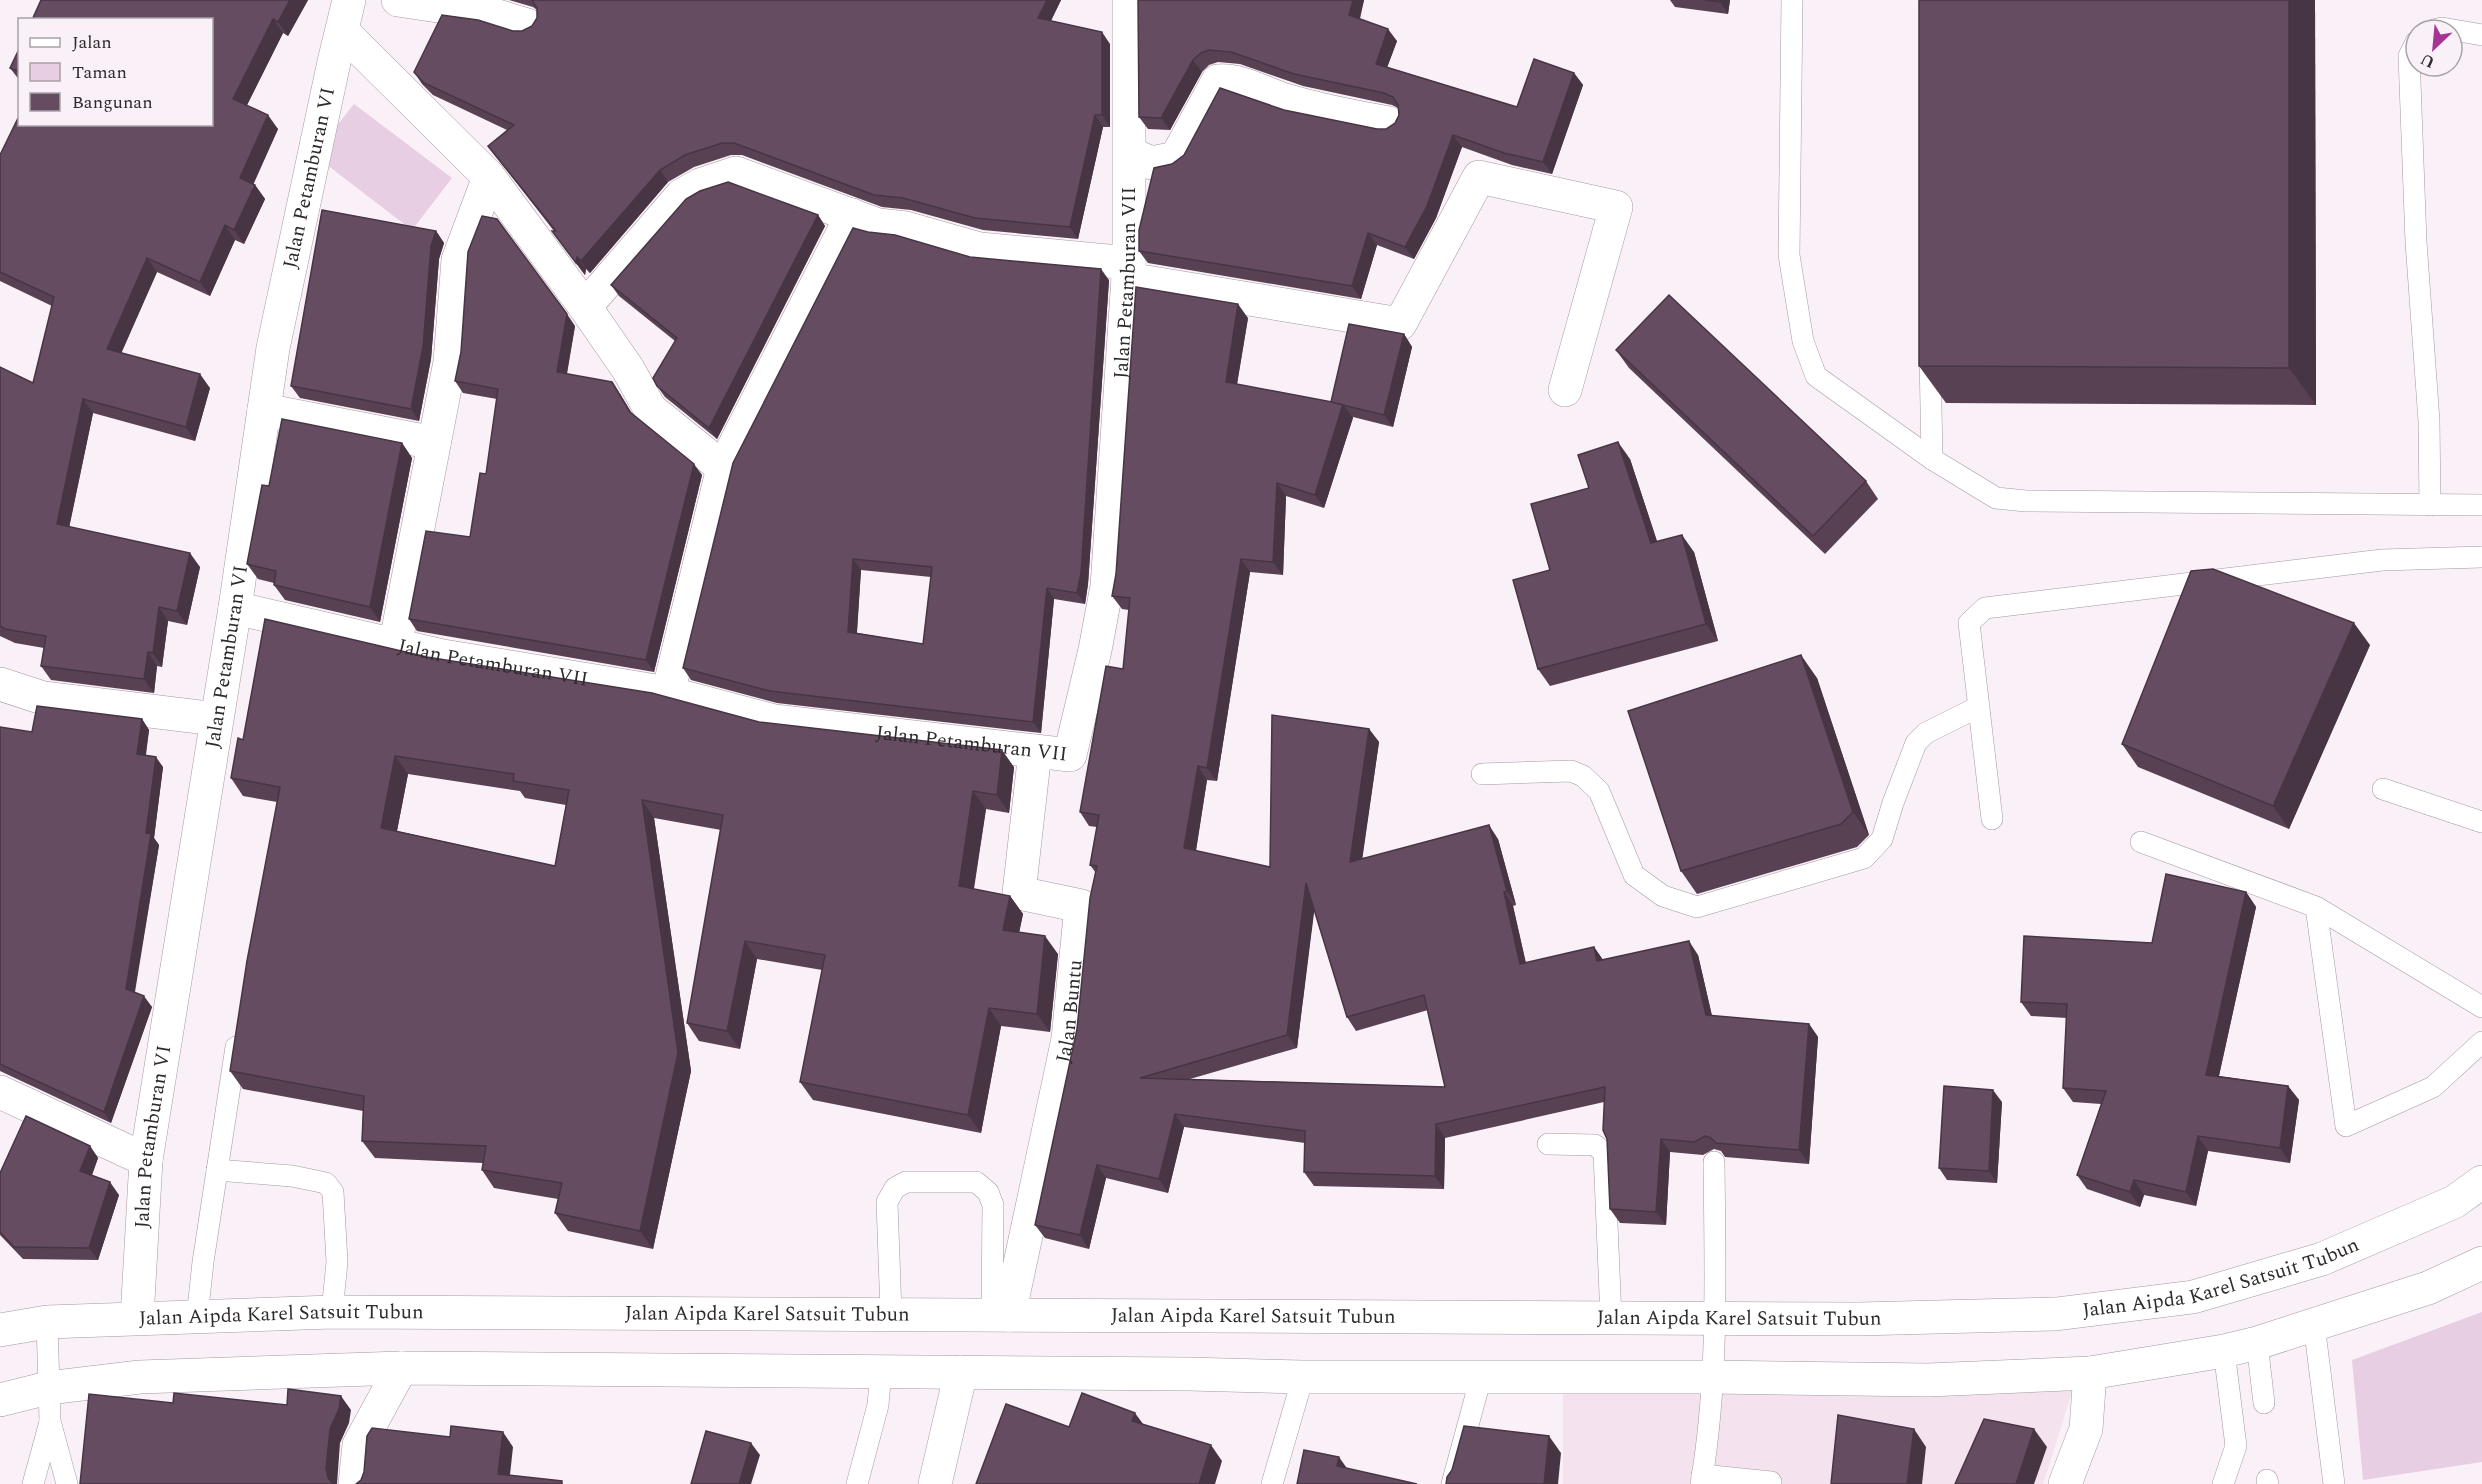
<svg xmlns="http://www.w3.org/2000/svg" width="2482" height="1484" font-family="Spectral,serif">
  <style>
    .built { fill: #f4e3ef }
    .green { fill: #e8cee2 }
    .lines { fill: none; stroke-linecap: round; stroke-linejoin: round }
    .service-casing { stroke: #a399a1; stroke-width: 22 }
    .minor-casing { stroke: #a399a1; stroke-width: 34 }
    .primary-casing { stroke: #a399a1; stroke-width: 34 }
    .service { stroke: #fff; stroke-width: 21 }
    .minor { stroke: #fff; stroke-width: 33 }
    .primary { stroke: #fff; stroke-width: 33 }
    .wall { fill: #584153; fill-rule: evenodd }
    .shaded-wall { fill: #473544 }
    .building { fill: #664c61; stroke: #473544; stroke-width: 1.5; fill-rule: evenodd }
    .labels { text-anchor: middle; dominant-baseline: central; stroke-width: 6; stroke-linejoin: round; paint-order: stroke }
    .street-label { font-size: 20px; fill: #2e2a2d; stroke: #faf0f8 }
  </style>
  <rect width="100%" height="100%" fill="#faf0f8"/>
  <!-- built -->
  <path class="built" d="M1563,1364l511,22 -31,98h-480z"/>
  <!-- green -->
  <g class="green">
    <path d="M354,104l98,74 -40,52 -98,-75z"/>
    <path d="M2482,1312v150l-119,18 -11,-120z"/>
  </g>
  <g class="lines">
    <!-- service casing -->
    <g class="service-casing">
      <g id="service">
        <path d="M1792,0l-3,255 14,86 13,35 116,83 64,39 30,3 456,4"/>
        <path d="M2434,30l8,-2 40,7"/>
        <path d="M2416,42l-7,14 7,186 13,179 1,84"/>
        <path d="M1930,355l2,104"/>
        <path d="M1482,774l89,-3 12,5 16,15 35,84 29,21 34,11 167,-49 18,-19 11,-36 23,-60 10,-10 52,-26"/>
        <path d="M2383,789l99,33"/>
        <path d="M1992,819l-23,-196 16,-15 397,-48 100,-3"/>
        <path d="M2141,842l175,65 166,100"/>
        <path d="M2316,907l30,219 87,-39 49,-45"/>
        <path d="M1548,1144l47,1 9,8 7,165"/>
        <path d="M217,1170l75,6 34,7 7,9 4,70 -5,50"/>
        <path d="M891,1313l-4,-111 8,-14 11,-6h70l12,10 5,13 -1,110"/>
        <path d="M197,1318l6,-56 33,-215"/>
        <path d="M47,1322l3,99 17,63"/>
        <path d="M2314,1324l20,160"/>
        <path d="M2257,1343l7,60"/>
        <path d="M1702,1475l69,7v2"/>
        <path d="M2267,1480l1,4"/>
        <path d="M33,1484l17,-62"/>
        <path d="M857,1484l21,-79 3,-34"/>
        <path d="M1272,1484l31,-107"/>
        <path d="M1452,1484l29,-107"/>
        <path d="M1701,1484c18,-106 14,-215 13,-322"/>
        <path d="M2223,1484l13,-38 -12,-95"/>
      </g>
    </g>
    <!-- minor casing -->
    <g class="minor-casing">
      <g id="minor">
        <path d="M398,0l93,14 36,11"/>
        <path d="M342,31l147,146 96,130 43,62 22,40 73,59"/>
        <path d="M1130,154l22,9 24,-5 42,-77c23,-2 45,12 67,19 34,10 69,17 104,23"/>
        <path d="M1128,279l272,45 79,-147 137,30 -51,183"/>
        <path d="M585,307l97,-112 18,-10 36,-12 142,52 28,3 74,21 149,14"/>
        <path d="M264,410l170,33"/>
        <path id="s1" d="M235,608l208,48 225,37 106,28 296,34 25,-105 12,-64 22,-323v-263"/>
        <path d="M395,646l55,-284 8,-102 31,-83"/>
        <path d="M0,684l43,14 173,21"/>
        <path d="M668,693l55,-225 129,-253"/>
        <path d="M0,1092l146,68"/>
        <path id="s2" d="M1009,1315l59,-276 13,-133 -62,-13 16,-141"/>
        <path id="s3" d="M137,1318l9,-158 89,-552 38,-260 61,-286 15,-62"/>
        <path d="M355,1484l4,-39 42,-77"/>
        <path d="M935,1484l26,-112"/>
        <path d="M2065,1484l21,-55 4,-56"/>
      </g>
    </g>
    <!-- primary casing -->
    <g class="primary-casing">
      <g id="primary">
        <path id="s4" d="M0,1330l47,-8 285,-10 1527,7 197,-5 137,-17 129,-38 132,-57 28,-20"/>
        <path d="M0,1400l48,-12 92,-11 261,-9 788,6 114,3h409l216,3 162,-7 134,-22 33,-8 171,-55 54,-25"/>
      </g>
    </g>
    <!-- service -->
    <use href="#service" class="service"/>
    <!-- minor -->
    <use href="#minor" class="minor"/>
    <!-- primary -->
    <use href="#primary" class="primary"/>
  </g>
  <!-- wall -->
  <g class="wall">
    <path d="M41,0h267l-20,36 -5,-3 -36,72 31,24 -25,55 2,1 10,14 -21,45 -9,-4 -25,56 -53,-24 -36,81 89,35 -15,53 -102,-28 -24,114 131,40 -13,58 -19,-4 -6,46 -5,-1 -3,27 -103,-13 -10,-14 3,-18 -29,-5 -15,-7v-269l33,16 19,-77 -52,-25v-126l212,-31z"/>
    <path d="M509,0h552l-10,21 59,23v83h-7l-25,112 -95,-9 -72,-20 -29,-3 -140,-52h-11l-37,12 -26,15 -78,91 -4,-4 -1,6 -33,-44h2l-66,-85 19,-16 -74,-35 -11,-11 -8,-12 99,-41h9l10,-5 5,-8v-8l-4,-3z"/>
    <path d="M1138,0h226l-4,19 37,22 -10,26 130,40 57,-34 9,12 -31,89 -40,-9 -50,-18 -26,71 -22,41 -37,-14 -16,54 -213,-36 -9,-12 33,-87 112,-54 93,19h9l9,-6 4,-8 -1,-7 -6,-3 -89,-19 -63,-22 -22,-2 -9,3 -7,7 -32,58 -22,-1 -9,-12z"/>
    <path d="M1670,0h60l-2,14 -53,-7z"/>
    <path d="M1919,0h396l1,405 -370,-2 -27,-37z"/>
    <path d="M20,47v34l-10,-13z"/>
    <path d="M818,215l7,11 -108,213 -52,-42 -8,-11 18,-45 -56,-45 -8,-11z"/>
    <path d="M436,231l8,12 -5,16 -8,100 -12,62 -119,-23 -9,-12z"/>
    <path d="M868,232l102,25 139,23 -21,304 -3,20 -31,-5 -13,134 -264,-30 -86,-23 -8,-12zM861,570l70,7 -8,67 -66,-11z"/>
    <path d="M1248,318l-11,66 94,18 73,-68 8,13 -19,80 -40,-10 -29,91 -38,-12 -3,79 -33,-3 -33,209 -10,-1 -11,71 74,16 99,-138 10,13 -17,116 136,-19 18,66 -3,1 13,57 68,-16 9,13 95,-5 14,61 97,8 9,13 -9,127 -84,-7 -4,-6 -7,-2 -11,6 -33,-3 -4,73 -46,-2 -10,-14 -3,-70 -3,-37 -159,36 -1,51 -130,-3 -10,-14 1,-29 -121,-16 -16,66 -62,-15 -17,71 -44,-11 -10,-13 42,-196 19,-156 -6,-8 7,-38 -8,-1 -9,-14 43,-143 6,-59 -7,-1 -10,-13zM1314,909l33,108 9,14 72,-21 17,77 -255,-8 107,-31z"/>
    <path d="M575,326l-8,48 53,20 12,20 70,61 -48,197 -237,-41 -8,-12 61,-82 16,-63 11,-75 -34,-6 -8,-12z"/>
    <path d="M1616,350l250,131 12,18 -53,55 -196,-186z"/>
    <path d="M402,443l10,15 -32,164 -95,-22 -11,-15v-2l-16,-4 -11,-15 22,-78z"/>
    <path d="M1630,459l27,82 37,11 24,89 -168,45 -12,-17 12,-99 39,-82z"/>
    <path d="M2370,645l-81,184 -151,-62 -16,-23z"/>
    <path d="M427,657l332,65 255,45 -5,46 -23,-4 -12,80 36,7 13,18 -4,18 39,22 -8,78 -49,-6 -20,107 -168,-33 -13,-18 22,-112 -65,-11 -17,90 -41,-8 -12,-18 34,-193 -67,-12 37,253 -38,178 -85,-18 -13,-18 3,-14 -64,-11 -12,-18 1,-7 -108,-5 -13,-17 1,-30 -120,-22 -13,-18 47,-269 -34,-6 -12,-18 12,-38zM408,774l112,17 5,7 41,7 -11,61 -158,-35z"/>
    <path d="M1817,678l52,157 -12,12 -160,47 -16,-23z"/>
    <path d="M142,719l7,11 -3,25 17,12 -9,71 5,7 -24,147 17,15 -41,116 -111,-52v-344l32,5z"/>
    <path d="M2246,892l10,15 -37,169 69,10 11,14 -9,63 -82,-12 -12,55 -52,-11 -4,12 -53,-18 -10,-14 24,-71 -28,-2 -10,-14 4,-70 -36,-2 -10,-14 131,-59z"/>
    <path d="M2002,1102l-5,81 -50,-3 -8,-12z"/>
    <path d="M90,1146l8,12 -6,17 27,20 -21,65 -75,-1 -23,-24v-62z"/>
  </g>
  <!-- shaded-wall -->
  <g class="shaded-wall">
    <path d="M290,0h18l-20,36 -10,-14z"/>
    <path d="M1047,0h14l-15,30 -8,-12z"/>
    <path d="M1353,0h11l-7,27 -8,-12z"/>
    <path d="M1720,0h10l-2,14 -8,-12z"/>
    <path d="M2289,0h26l1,405 -27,-37z"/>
    <path d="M273,19l10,14 -40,80 -10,-14z"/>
    <path d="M1388,29l9,12 -13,35 -8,-12z"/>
    <path d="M1102,32l8,12v83l-8,-12z"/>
    <path d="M1193,60l9,12 -32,58 -9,-12z"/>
    <path d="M1574,73l9,12 -31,89 -9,-12z"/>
    <path d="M268,115l10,14 -28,63 -10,-14z"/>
    <path d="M1095,115l8,12 -25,112 -8,-12z"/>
    <path d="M1453,135l9,12 -26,71 -22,41 -9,-12z"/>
    <path d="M660,170l8,12 -78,91 -9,-12z"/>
    <path d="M255,185l10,14 -21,45 -10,-14z"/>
    <path d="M818,215l7,11 -108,213 -8,-11z"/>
    <path d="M225,225l10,15 -25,56 -10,-14z"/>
    <path d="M436,231l8,12 -5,16 -8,100 -12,62 -8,-12 20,-163z"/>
    <path d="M1368,233l9,12 -16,54 -9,-13z"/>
    <path d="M577,257l9,12 -1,6 -9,-12z"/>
    <path d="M147,258l10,14 -40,91 -10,-14z"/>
    <path d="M1101,269l8,11 -21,304 -3,20 -8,-11z"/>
    <path d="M1238,304l10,14 -13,78 -9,-14z"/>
    <path d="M567,314l8,12 -10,57 -8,-11z"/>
    <path d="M1404,334l8,13 -19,80 -9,-12z"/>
    <path d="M200,374l10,14 -15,53 -9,-14z"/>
    <path d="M612,382l8,12 18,30 -8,-12z"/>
    <path d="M83,399l10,14 -26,125 -10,-14z"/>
    <path d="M1343,404l10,14 -29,90 -9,-13z"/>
    <path d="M1618,442l12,17 33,101 -12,-17z"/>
    <path d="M402,443l10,15 -32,164 -10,-15z"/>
    <path d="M694,464l8,11 -48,197 -8,-12z"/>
    <path d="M1277,483l9,13 -3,79 -10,-13z"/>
    <path d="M1682,535l12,17 24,89 -12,-17z"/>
    <path d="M190,553l10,14 -13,58 -10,-14z"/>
    <path d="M853,559l8,11 -5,73 -8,-11z"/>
    <path d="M1241,559l9,13 -33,209 -10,-13z"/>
    <path d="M1047,588l7,11 -13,134 -8,-11z"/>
    <path d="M159,607l9,14 -6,46 -9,-14z"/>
    <path d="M2354,623l16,22 -81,184 -16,-23z"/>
    <path d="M148,652l9,14 -3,27 -10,-14z"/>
    <path d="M1801,655l16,23 52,157 -16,-23z"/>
    <path d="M142,719l7,11 -5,35 -7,-11z"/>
    <path d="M1369,729l10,13 -19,133 -10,-13z"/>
    <path d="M1002,750l12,17 -5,46 -12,-18z"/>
    <path d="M395,756l13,18 -14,72 -13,-18z"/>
    <path d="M156,757l7,10 -9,71 5,7 -26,155 -7,-11z"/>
    <path d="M1198,766l9,14 -13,82 -10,-14z"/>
    <path d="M973,791l13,18 -15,95 -12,-18z"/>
    <path d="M642,800l12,18 37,253 -38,178 -13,-18z"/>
    <path d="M1489,825l9,14 18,66 -9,-14z"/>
    <path d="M1306,883l10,14 -19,151 -10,-13z"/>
    <path d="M1504,892l9,14 16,72 -9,-14z"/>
    <path d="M2246,892l10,15 -40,182 -10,-14z"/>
    <path d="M1010,896l13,18 -7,34 -13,-18z"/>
    <path d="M1045,936l13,18 -8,78 -13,-18z"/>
    <path d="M745,941l12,18 -17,90 -13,-18z"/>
    <path d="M1689,941l9,14 17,74 -9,-14z"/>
    <path d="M1594,947l9,13 -6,1z"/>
    <path d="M144,996l8,11 -41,116 -7,-11z"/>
    <path d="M989,1008l12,18 -20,107 -13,-18z"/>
    <path d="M1809,1024l9,13 -9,127 -10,-14z"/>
    <path d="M2288,1086l11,14 -9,63 -10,-15z"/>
    <path d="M1993,1090l9,12 -5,81 -8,-12z"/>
    <path d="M1175,1114l9,13 -16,66 -9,-14z"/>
    <path d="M1436,1124l9,14 -1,51 -9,-13z"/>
    <path d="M2198,1136l10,15 -12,55 -10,-14z"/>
    <path d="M1661,1139l9,13 -4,73 -10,-13z"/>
    <path d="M90,1146l8,12 -9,25 -9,-12z"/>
    <path d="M1097,1165l9,13 -17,71 -9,-14z"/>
    <path d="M2134,1180l10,15 -4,12 -10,-15z"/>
    <path d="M110,1182l9,13 -21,65 -9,-12z"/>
    <path d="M341,1396l10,14 -2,13 -9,20 -3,41h-5l-4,-6 -2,-10 4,-39z"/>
    <path d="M1135,1413l11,15 -14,-7z"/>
    <path d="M1914,1429l12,18 -4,37h-15z"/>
    <path d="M2034,1429l13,18 -13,37h-18z"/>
    <path d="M503,1432l10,15 -4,37 -11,-10z"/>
    <path d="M1549,1436l12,17 -3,31h-14z"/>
    <path d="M751,1443l9,12 -9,29h-12z"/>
    <path d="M1211,1445l11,16 -7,23h-16z"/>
    <path d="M1339,1457l12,17 -14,-8z"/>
  </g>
  <!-- building -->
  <g class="building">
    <path d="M41,0h249l-12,22 -5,-3 -40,80 35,16 -28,63 15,7 -21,45 -9,-5 -25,57 -53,-24 -40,91 93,25 -14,53 -103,-28 -26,125 133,29 -13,58 -18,-4 -6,46 -5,-1 -4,27 -103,-13 5,-30 -41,-7 -5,-3v-259l33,16 21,-86 -54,-25v-117l20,-41v10h192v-104h-180z"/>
    <path d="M532,0h515l-9,18 64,14v83h-7l-25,112 -95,-9 -72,-20 -29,-3 -140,-52h-12l-37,12 -25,15 -79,91 -4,-4 -1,6 -24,-32h4l-68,-85 26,-21 -90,-42 -10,-11 28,-57 36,5 35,11h9l10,-5 5,-8v-10z"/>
    <path d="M1138,0h215l-4,15 39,14 -12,35 141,43 17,-48 40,14 -31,89 -39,-9 -51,-18 -26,71 -22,41 -37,-14 -16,53 -213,-35v-21l15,-62 18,-4 12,-9 36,-67 64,22 93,19h9l9,-6 4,-8 -1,-10 -5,-8 -9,-4 -90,-19 -63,-22 -22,-2 -8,3 -8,7 -32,58 -22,-1z"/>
    <path d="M1705,0h15v2z"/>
    <path d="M1919,0h370v368l-370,-2z"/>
    <path d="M20,47v25l-10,-4z"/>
    <path d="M728,182l90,33 -109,213 -52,-42 -4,-8 24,-40 -66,-53 75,-86 14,-8z"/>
    <path d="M322,210l114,21 -5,15 -8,101 -12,62 -120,-23z"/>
    <path d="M482,216l15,3 70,95 -10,58 55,10 18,30 64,52 -48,196 -237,-41 17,-88 44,6 10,-64 6,1 12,-85 -43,-8 6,-29 7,-100z"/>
    <path d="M853,228l15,4 27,3 75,22 131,12 -20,304 -4,20 -30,-5 -14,134 -263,-31 -87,-23 50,-205zM853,559l79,8 -9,77 -75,-12z"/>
    <path d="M1136,287l102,17 -12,78 117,22 -28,91 -38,-12 -4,79 -32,-3 -34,209 -9,-2 -14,82 86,19 2,-152 97,14 -19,133 139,-37 18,66 -3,1 16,72 74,-17 3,14 92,-20 17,74 103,9 -10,126 -83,-7 -5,-5 -6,-2 -11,6 -33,-3 -5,73 -46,-3 -3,-70 -4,-9 2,-43 -169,37 -1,52 -131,-4 1,-41 -130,-17 -16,65 -62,-14 -17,70 -45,-10 42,-196 13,-131 7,-32 -7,-1 9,-50 -19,-3 26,-146 17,3 7,-71 -18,-2 4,-22zM1306,883l41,134 77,-22 21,92 -305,-9 147,-43z"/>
    <path d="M1669,295l197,186 -53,55 -197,-186z"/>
    <path d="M1349,324l55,10 -20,81 -53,-13z"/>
    <path d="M282,419l120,24 -32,164 -96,-22 2,-14 -29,-7 15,-79 7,1z"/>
    <path d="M1618,442l33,101 31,-8 24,89 -168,45 -25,-89 37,-10 -19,-66 58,-16 -11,-33z"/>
    <path d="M2213,569l141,54 -81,183 -151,-62 69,-173z"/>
    <path d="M265,619l162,38 225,36 107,29 243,28 -5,45 -24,-4 -14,95 51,10 -7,34 42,6 -8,78 -48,-6 -21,107 -168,-33 25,-127 -80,-14 -18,90 -40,-8 36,-208 -81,-15 36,253 -38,178 -85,-18 7,-30 -80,-13 4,-24 -124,-5 2,-45 -134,-25 17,-110 33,-174 -49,-9 7,-40 5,2zM395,756l119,18 -1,7 56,9 -14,76 -174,-38z"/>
    <path d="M1801,655l52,157 -12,12 -160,47 -53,-160z"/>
    <path d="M37,706l105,13 -5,35 19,3 -10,76 5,1 -25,155 18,7 -40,116 -104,-48v-337l32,5z"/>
    <path d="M2166,874l80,18 -40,183 82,11 -8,62 -82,-12 -12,56 -52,-12 -4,12 -53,-17 29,-84 -43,-3 4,-84 -46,-2 3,-66 128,7z"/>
    <path d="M1944,1086l49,4 -4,81 -50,-3z"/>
    <path d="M26,1116l64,30 -10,25 30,11 -21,66 -75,-1 -14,-15v-59z"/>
    <path d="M288,1389l53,7 -2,13 -9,20 -4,39 2,10 5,6h-253l9,-90 84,9 1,-10 113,12z"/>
    <path d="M1082,1393l53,20 -3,8 79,24 -12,39h-223l30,-80 63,23z"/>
    <path d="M1838,1415l76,14 -7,55h-76z"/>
    <path d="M1984,1419l50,10 -18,55h-61z"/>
    <path d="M451,1426l52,6 -5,42 64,7v3h-206l5,-4 3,-8 3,-36 5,-8 78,9z"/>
    <path d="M1464,1426l85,10 -5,48h-98l1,-7 5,-7z"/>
    <path d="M706,1431l45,12 -12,41h-48z"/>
    <path d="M1304,1450l35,7 -2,9 80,18h-120z"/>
  </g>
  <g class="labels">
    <!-- street labels -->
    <g class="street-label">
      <text stroke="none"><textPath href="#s3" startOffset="1154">Jalan Petamburan VI</textPath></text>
      <text stroke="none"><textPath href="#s1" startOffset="1326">Jalan Petamburan VII</textPath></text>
      <text stroke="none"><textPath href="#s3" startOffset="668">Jalan Petamburan VI</textPath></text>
      <text stroke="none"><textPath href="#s1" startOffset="264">Jalan Petamburan VII</textPath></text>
      <text stroke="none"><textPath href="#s1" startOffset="750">Jalan Petamburan VII</textPath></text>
      <text stroke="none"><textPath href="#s2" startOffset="310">Jalan Buntu</textPath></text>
      <text stroke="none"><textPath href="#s3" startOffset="182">Jalan Petamburan VI</textPath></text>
      <text stroke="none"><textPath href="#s4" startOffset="2226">Jalan Aipda Karel Satsuit Tubun</textPath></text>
      <text stroke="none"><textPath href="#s4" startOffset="768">Jalan Aipda Karel Satsuit Tubun</textPath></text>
      <text stroke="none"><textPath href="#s4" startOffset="282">Jalan Aipda Karel Satsuit Tubun</textPath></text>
      <text stroke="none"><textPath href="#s4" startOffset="1254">Jalan Aipda Karel Satsuit Tubun</textPath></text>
      <text stroke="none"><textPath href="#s4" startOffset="1740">Jalan Aipda Karel Satsuit Tubun</textPath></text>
    </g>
  </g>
  <!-- legend -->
  <rect x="18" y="18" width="195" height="108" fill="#faf0f8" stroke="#a8a1a7" stroke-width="1.5"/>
  <rect x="30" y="38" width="30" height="9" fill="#ffffff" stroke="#a8a1a7" stroke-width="1.5"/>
  <text x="72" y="48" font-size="18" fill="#2e2a2d">Jalan</text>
  <rect x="30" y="63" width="30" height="18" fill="#e8cee2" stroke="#a8a1a7" stroke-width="1.5"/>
  <text x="72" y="78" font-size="18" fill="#2e2a2d">Taman</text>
  <rect x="30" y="93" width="30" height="18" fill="#664c61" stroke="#a8a1a7" stroke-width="1.5"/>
  <text x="72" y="108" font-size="18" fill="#2e2a2d">Bangunan</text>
  <!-- north arrow -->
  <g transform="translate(2434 48) rotate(206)"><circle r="28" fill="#faf0f8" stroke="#a8a1a7" stroke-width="1.5"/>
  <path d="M0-4.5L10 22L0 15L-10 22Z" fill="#a43594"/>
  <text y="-9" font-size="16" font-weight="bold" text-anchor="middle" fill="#2e2a2d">U</text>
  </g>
</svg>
